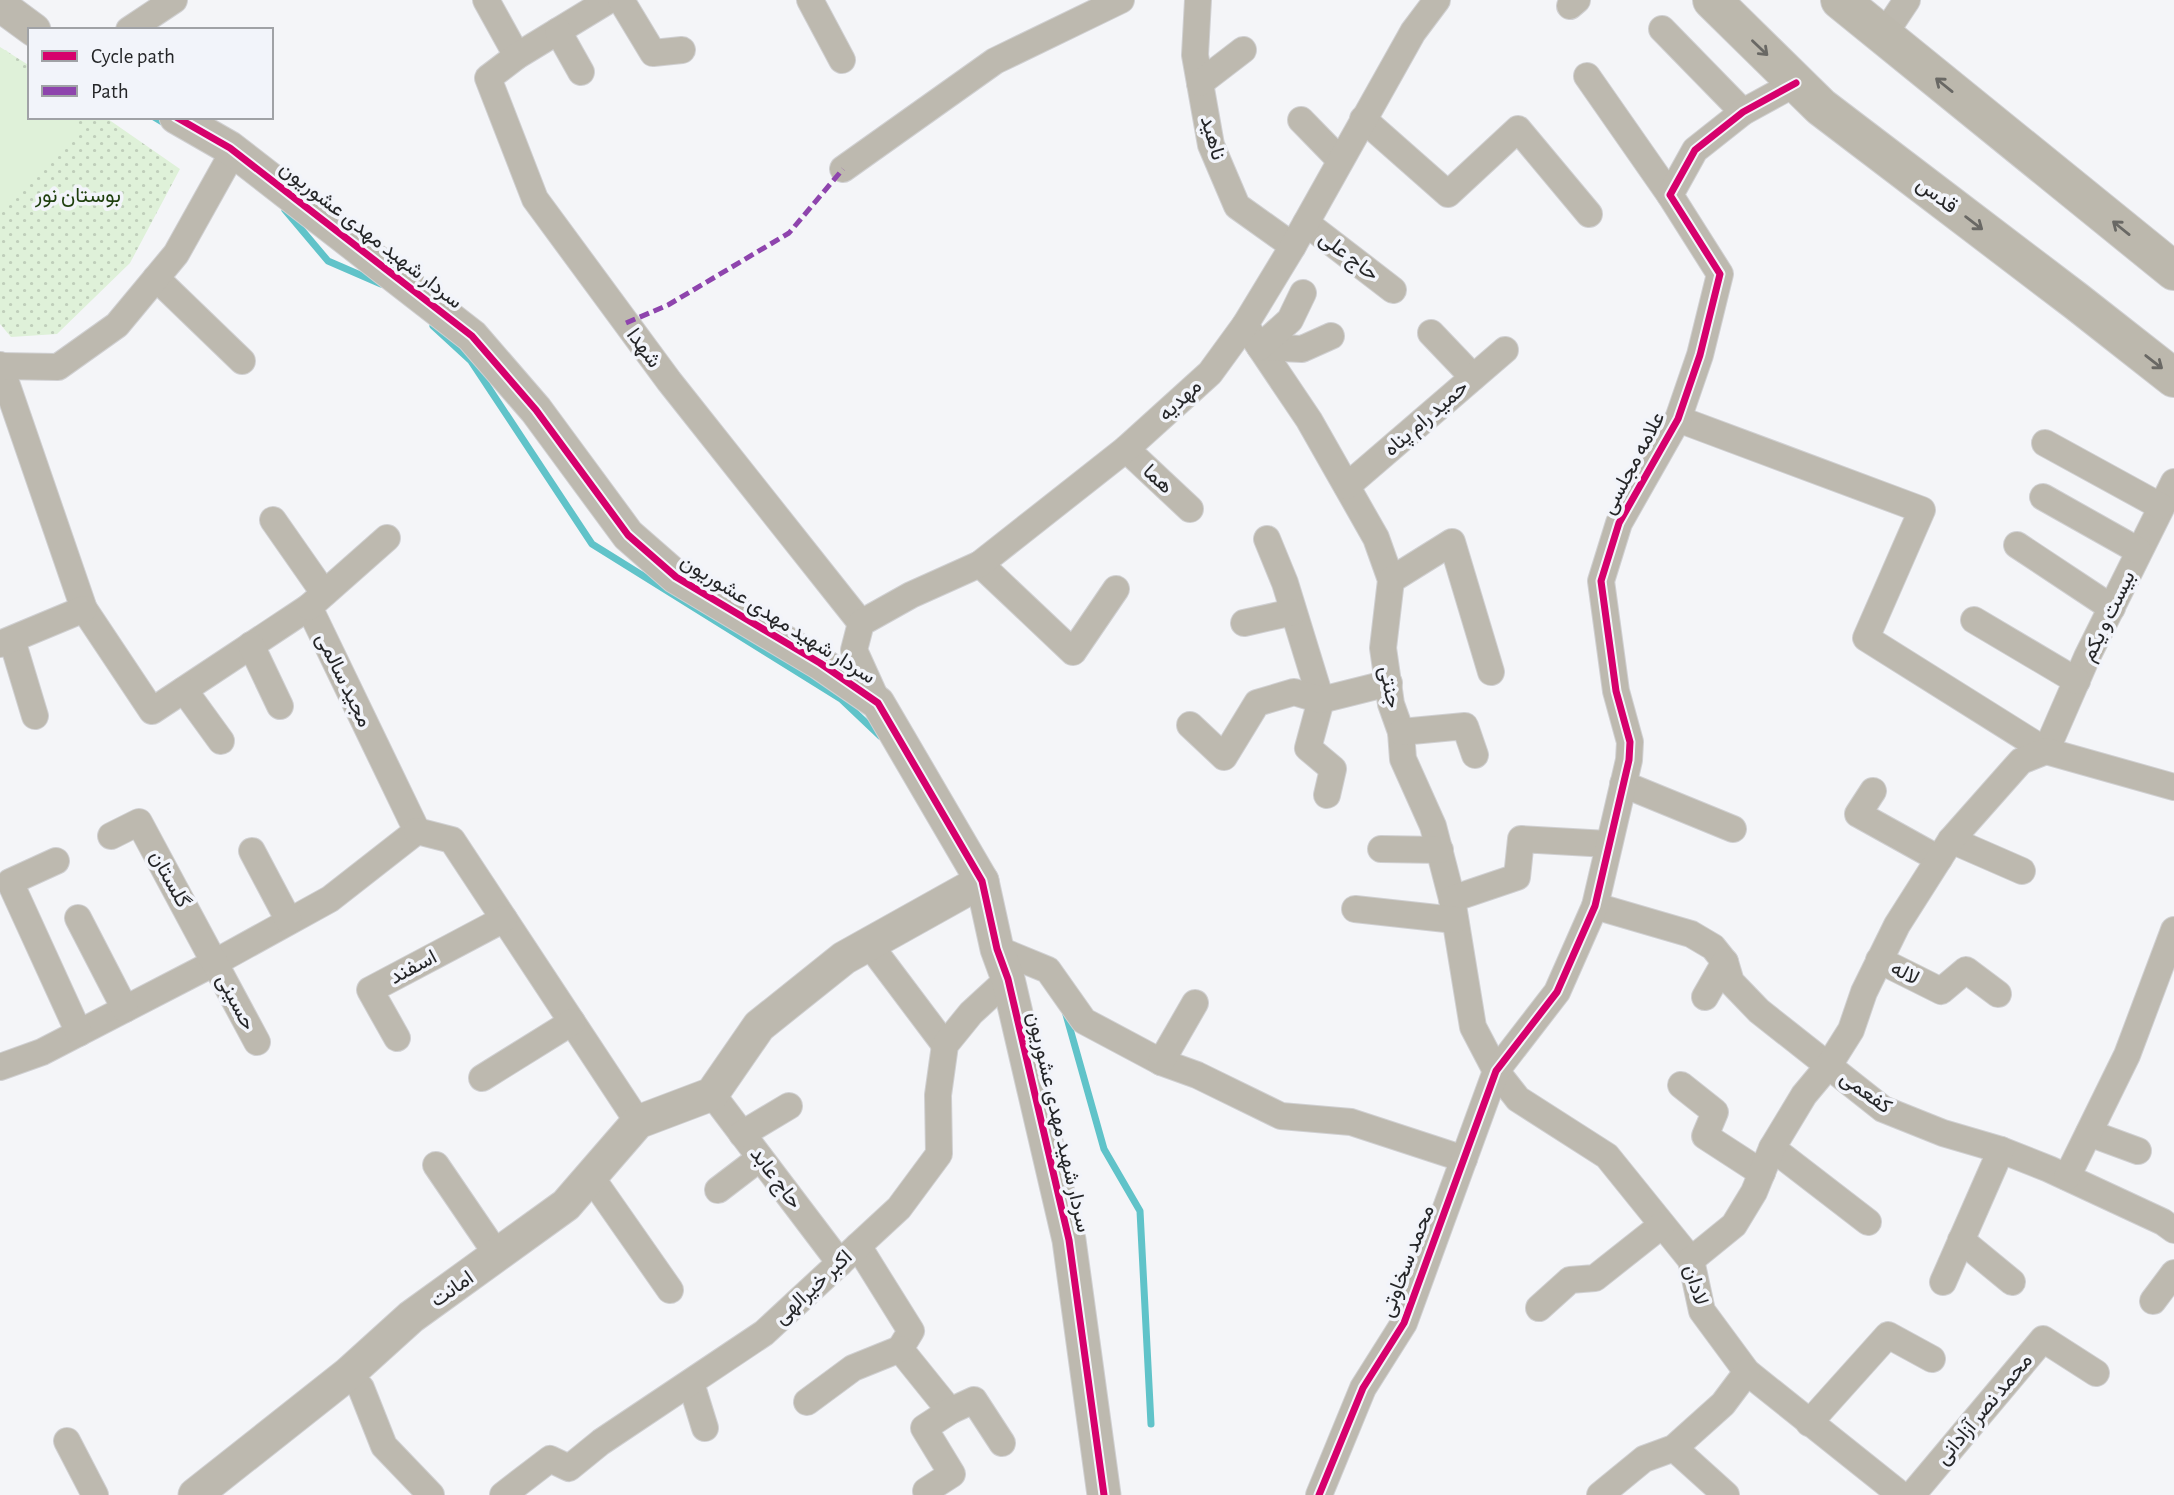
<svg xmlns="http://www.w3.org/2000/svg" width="2174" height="1495" font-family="'Alegreya Sans',Vazirmatn,sans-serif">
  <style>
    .green { fill: url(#green-dots) }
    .pitch { fill: #dff1d9 }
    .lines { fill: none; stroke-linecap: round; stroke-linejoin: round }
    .stream { stroke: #60c3c9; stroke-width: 7 }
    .minor-casing { stroke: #d0d0d2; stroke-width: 28 }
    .tertiary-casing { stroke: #d0d0d2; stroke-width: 35 }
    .secondary-casing { stroke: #d0d0d2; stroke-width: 40 }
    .minor { stroke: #bdb9af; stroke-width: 26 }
    .tertiary { stroke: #bdb9af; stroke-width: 33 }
    .secondary { stroke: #bcb8ad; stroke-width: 38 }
    .quiet { stroke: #8e44ad; stroke-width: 5; stroke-dasharray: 10 5; stroke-linecap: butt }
    .cycleway-casing { stroke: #f2f4fa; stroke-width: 11 }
    .cycleway { stroke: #d6006c; stroke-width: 7 }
    .oneway { stroke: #696864 }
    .labels { text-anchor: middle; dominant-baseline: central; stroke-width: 7; stroke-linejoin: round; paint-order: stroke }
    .street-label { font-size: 21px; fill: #252628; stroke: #f2f4fa }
    .park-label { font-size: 21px; fill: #1e3f0d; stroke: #f2f4fa }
  </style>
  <defs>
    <pattern id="green-dots" width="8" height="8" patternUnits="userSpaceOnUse" patternTransform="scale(1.75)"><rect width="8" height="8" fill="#dff1d9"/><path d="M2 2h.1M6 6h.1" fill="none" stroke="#bfceba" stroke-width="1.8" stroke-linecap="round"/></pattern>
  </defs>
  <rect width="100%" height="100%" fill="#f4f5f8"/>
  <!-- green -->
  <path class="green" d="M0,47l30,19v51h75l75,52 -50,94 -73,71 -46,3 -11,-13z"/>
  <!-- pitch -->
  <path class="pitch" d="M6,50l24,26v41h36l13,15 -79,77v-158z"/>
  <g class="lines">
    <!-- stream -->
    <g class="stream">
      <path d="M154,117l15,9"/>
      <path d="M285,210l43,51 53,23"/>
      <path d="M433,326l38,35 121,183 249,155 39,37"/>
      <path d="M1065,1011l39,138 36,62 11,213"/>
    </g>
    <!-- minor casing -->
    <g class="minor-casing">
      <g id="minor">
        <path d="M486,0l31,56"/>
        <path d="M609,0l-92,56 -29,22 47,121 134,182 192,242"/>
        <path d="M621,0l32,53 29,-3"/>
        <path d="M810,0l32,60"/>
        <path d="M1198,0l-3,55 16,90 26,61 56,40"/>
        <path d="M1570,6l7,-6"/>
        <path d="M1662,29l81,83"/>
        <path d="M129,30l45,-30"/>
        <path d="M558,31l23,41"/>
        <path d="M1883,36l24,-36"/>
        <path d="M1587,76l83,119"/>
        <path d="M1200,83l43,-33"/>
        <path d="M1363,119l85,75 70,-65 71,85"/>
        <path d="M1301,120l39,40"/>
        <path d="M843,169l152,-108 126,-61"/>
        <path d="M1306,223l87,67"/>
        <path d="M156,278l86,83"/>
        <path d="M1245,325l64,95 67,118 15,42 -8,68 8,56 10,28 2,27 30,67 19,73 21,128 23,44 22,28 89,57 84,104 11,51 45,61 154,123"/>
        <path d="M1431,333l42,44"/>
        <path d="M1260,347l42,2 29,-13"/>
        <path d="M1260,347l30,-27 13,-27"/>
        <path d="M0,365l84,244 68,102 157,-104 108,224 -87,68 -116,64 -172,89 -42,15"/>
        <path d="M1,366l57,1 59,-42 59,-71 52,-93 2,-13"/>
        <path d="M1678,419l244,91 -56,128 180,113 41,-94 87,-175"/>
        <path d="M2045,443l115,63"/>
        <path d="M1126,449l64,60"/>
        <path d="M1347,486l158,-136"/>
        <path d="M2043,497l96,54"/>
        <path d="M273,520l51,73"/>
        <path d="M1267,539l18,44 36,117 -13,48 25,21 -6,26"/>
        <path d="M2017,545l95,63"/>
        <path d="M980,564l93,88 43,-63"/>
        <path d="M1391,580l61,-38 39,130"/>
        <path d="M309,607l78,-69"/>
        <path d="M1974,620l103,61"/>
        <path d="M1244,623l49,-11"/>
        <path d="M12,640l23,76"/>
        <path d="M0,644l84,-35"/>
        <path d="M251,645l29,61"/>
        <path d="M184,690l37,51"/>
        <path d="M878,703l-24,-53 7,-27 50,-28 69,-31 146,-115 84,-76 35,-48 48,-79 120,-214 24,-32"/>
        <path d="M1190,725l34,32 33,-54 37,-11 27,8 68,-17"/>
        <path d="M1401,732l64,-6 10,29"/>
        <path d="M1623,784l110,45"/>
        <path d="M1873,791l-15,23 81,45"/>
        <path d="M417,831l35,9 186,282"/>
        <path d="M111,836l28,-14 118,220"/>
        <path d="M1951,840l71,31"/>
        <path d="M1381,849l59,1"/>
        <path d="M252,851l37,70"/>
        <path d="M56,861l-46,21 69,151"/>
        <path d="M1452,899l65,-22 4,-38 87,5"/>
        <path d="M1595,906l96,28 22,13 12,15 6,20 28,29 124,98 60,24 58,17 48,19 114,53 11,8"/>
        <path d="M1355,909l100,11"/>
        <path d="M78,918l47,91"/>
        <path d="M869,944l76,101"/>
        <path d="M997,949l51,21 36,51 77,41 36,13 84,41 70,6 113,37"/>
        <path d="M1879,960l62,31 25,-21 32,24"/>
        <path d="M1705,997l20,-35"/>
        <path d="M397,1038l-27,-48 134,-71"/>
        <path d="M1161,1062l34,-59"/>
        <path d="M482,1078l90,-56"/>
        <path d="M1681,1085l34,27 -10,24 57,37"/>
        <path d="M712,1094l128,169"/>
        <path d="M2089,1133l49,18"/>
        <path d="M742,1134l47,-28"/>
        <path d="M1772,1148l96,74"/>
        <path d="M436,1165l62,91"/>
        <path d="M591,1177l79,113"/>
        <path d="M2067,1177l60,-122 47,-125"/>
        <path d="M718,1190l42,-32"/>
        <path d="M1961,1240l51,42"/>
        <path d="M858,1246l53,85 -11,18 50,62"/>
        <path d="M1691,1260l43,-35 20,-33 18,-44 32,-53 25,-30 22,-35 13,-38 33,-67 54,-85 70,-79 25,-10 128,36"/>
        <path d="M1943,1282l58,-132"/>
        <path d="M2153,1301l21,-28"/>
        <path d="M1539,1308l31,-28 25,-2 67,-53"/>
        <path d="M348,1374l13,14 23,58 47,49"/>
        <path d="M691,1383l14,45"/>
        <path d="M807,1402l46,-34 47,-19"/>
        <path d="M1809,1423l79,-88 44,24"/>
        <path d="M67,1441l28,54"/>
        <path d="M1674,1448l52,47"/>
        <path d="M926,1491l26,-17 -28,-46 26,-17 24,-11 28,43"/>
        <path d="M503,1495l47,-36 19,9 32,-26 163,-109 135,-125 40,-54 -1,-59 7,-50 26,-32 37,-34"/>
        <path d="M1319,1495l44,-107 41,-65 92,-252 61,-79 38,-86 34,-146 1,-18 -14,-51 -15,-110 18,-58 59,-104 22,-64 20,-81 -50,-79 25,-45 48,-38 53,-29"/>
        <path d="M1600,1495l44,-36 30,-11 49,-44 24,-32"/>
        <path d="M1912,1495l131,-156 53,34"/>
      </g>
    </g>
    <!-- tertiary casing -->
    <g class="tertiary-casing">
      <g id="tertiary">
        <path d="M0,5l34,25"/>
        <path d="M176,117l54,31 242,188 64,74 92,125 48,42 144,86 58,40 104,178 15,68 11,30 61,261 35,255"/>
        <path d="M195,1495l153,-121 63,-57 155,-112 72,-83 74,-28 47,-68 85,-68 138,-77"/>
      </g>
    </g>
    <!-- secondary casing -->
    <g class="secondary-casing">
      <g id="secondary">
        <path d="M1712,0l109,107 255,194 98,77"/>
        <path d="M1840,0l334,271"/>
      </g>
    </g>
    <!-- minor -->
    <use href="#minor" class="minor"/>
    <!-- tertiary -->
    <use href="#tertiary" class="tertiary"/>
    <!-- secondary -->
    <use href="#secondary" class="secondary"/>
    <!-- quiet -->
    <path class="quiet" d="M626,323l42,-18 121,-72 54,-64"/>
    <!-- cycleway casing -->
    <g class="cycleway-casing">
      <g id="cycleway">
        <path d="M176,117l54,31 242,188 64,74 92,125 48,42 144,86 58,40 104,178 15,68 11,30 61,261 35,255"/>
        <path d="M1319,1495l44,-107 41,-65 92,-252 61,-79 38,-86 34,-146 1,-18 -14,-51 -15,-110 18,-58 59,-104 22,-64 20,-81 -50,-79 25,-45 48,-38 53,-29"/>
      </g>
    </g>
    <!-- cycleway -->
    <use href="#cycleway" class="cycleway"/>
  </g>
  <!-- one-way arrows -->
  <defs><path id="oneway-shaft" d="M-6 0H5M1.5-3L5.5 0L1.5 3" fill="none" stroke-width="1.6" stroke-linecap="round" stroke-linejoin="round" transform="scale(1.75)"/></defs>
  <g class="oneway">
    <use href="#oneway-shaft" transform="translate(1760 48) rotate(44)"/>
    <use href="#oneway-shaft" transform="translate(1944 85) rotate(-141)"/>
    <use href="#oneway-shaft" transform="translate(1974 223) rotate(37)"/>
    <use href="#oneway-shaft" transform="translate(2121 228) rotate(-141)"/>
    <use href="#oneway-shaft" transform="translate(2154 362) rotate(38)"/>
  </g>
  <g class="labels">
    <!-- street labels -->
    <g class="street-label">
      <text transform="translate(1213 138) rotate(74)">ناهید</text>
      <text transform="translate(1937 195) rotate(37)">قدس</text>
      <text transform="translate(371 235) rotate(38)">سردار شهید مهدی عشوریون</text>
      <text transform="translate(1349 256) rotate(37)">حاج علی</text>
      <text transform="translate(644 348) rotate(54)">شهدا</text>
      <text transform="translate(1180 400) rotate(-43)">مهدیه</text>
      <text transform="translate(1426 418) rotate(-41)">حمید رام پناه</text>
      <text transform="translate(1633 463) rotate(-62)">علامه مجلسی</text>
      <text transform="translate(1158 479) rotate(43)">هما</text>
      <text transform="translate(2108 616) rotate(-64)">بیست و یکم</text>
      <text transform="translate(778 619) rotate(32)">سردار شهید مهدی عشوریون</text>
      <text transform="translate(344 680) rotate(64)">مجید سالمی</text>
      <text transform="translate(1390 687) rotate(79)">جنتی</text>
      <text transform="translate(170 879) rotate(61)">گلستان</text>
      <text transform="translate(413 967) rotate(-28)">اسفند</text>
      <text transform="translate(1905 973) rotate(27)">لاله</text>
      <text transform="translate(236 1002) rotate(62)">حسینی</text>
      <text transform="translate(1866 1092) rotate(36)">کفعمی</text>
      <text transform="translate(1059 1122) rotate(77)">سردار شهید مهدی عشوریون</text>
      <text transform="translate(776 1178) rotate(53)">حاج عابد</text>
      <text transform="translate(1407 1261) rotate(-69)">محمد سخاوتی</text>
      <text transform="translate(1696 1285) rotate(73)">لادان</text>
      <text transform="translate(813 1287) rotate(-43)">اکبر خیرالهی</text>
      <text transform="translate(452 1289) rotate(-35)">امانت</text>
      <text transform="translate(1984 1409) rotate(-50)">محمد نصر آزادانی</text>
    </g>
    <!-- park labels -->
    <g class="park-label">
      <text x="78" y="195">بوستان نور</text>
    </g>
  </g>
  <!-- legend -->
  <rect x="28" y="28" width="245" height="91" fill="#f2f4fa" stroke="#a0a2a6" stroke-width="2"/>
  <rect x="42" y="51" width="35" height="10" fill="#d6006c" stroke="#a0a2a6" stroke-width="2"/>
  <text x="91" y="63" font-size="21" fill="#252628">Cycle path</text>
  <rect x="42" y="86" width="35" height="10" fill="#8e44ad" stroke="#a0a2a6" stroke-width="2"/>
  <text x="91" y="98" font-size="21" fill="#252628">Path</text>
</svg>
